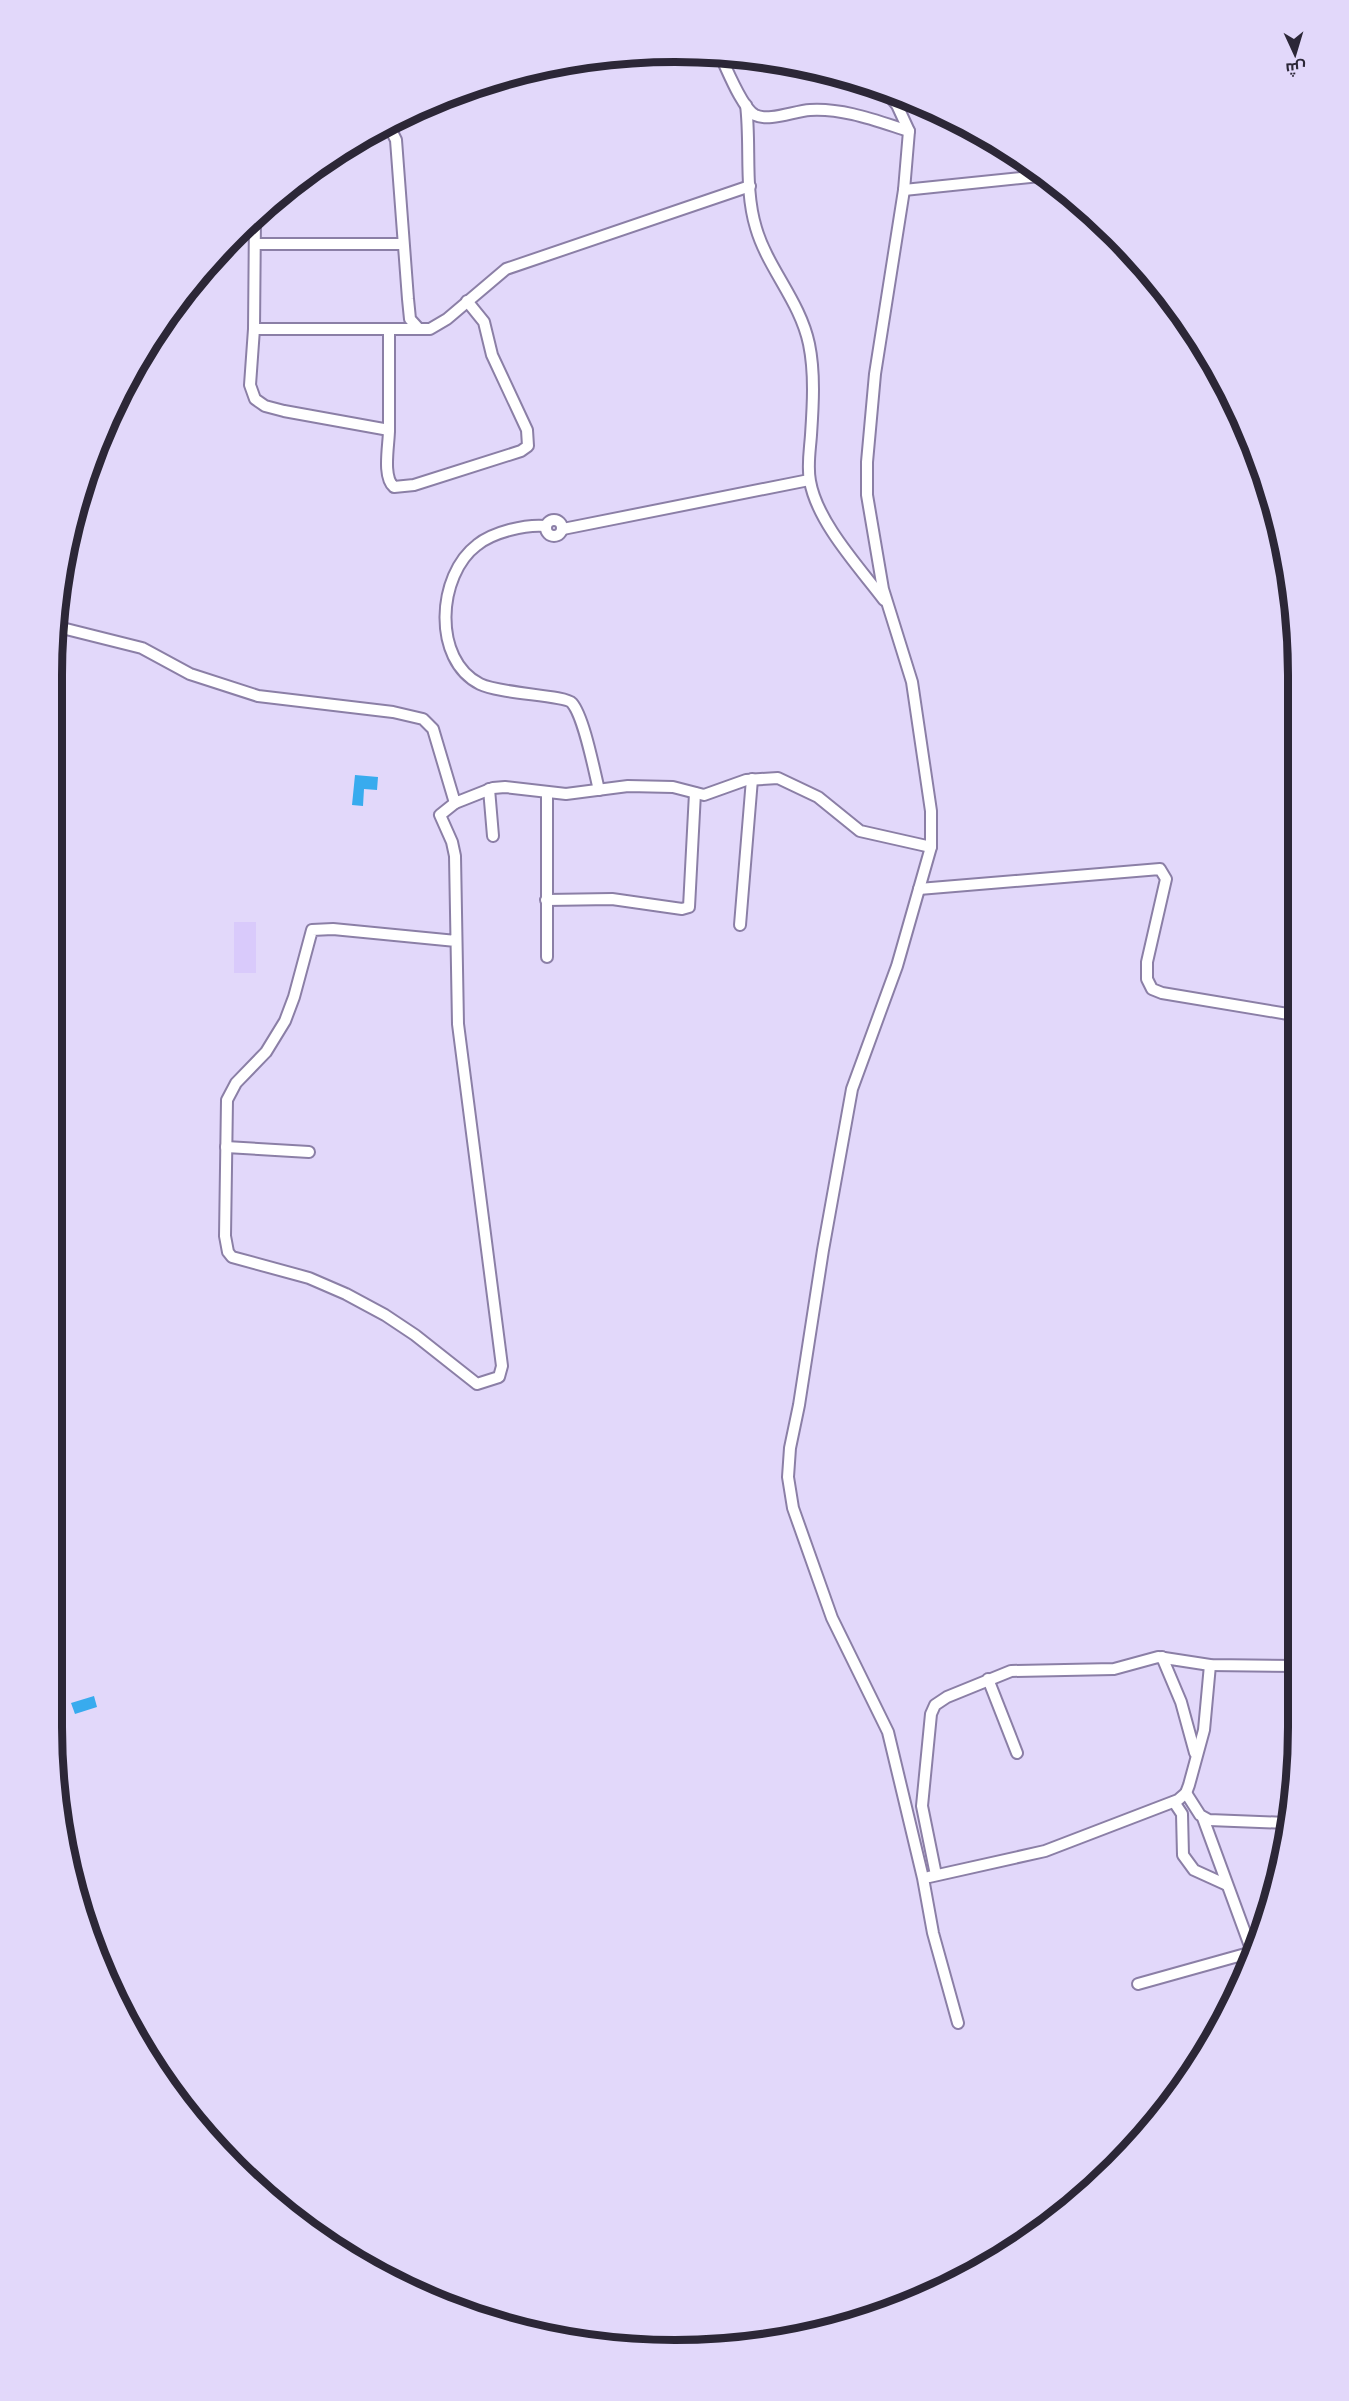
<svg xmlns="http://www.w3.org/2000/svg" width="1349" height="2401" font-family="'Archivo Narrow',Cairo,sans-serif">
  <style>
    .built { fill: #d9cafb }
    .water { fill: #38abee }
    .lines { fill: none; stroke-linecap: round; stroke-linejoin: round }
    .minor-casing { stroke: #8b7fa6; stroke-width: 14 }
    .minor { stroke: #fff; stroke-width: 10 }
    .rim { fill: none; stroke: #2c2737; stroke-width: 8 }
  </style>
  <rect width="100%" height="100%" fill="#e2d8fa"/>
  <!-- built -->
  <rect class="built" x="234" y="922" width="22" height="51"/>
  <!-- water -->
  <g class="water">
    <path d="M355,775l23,2 -1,13 -13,-1 -1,17 -11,-1z"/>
    <path d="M94,1696l3,11 -22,7 -4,-11z"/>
  </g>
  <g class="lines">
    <!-- minor casing -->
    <g class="minor-casing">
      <g id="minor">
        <path d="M720,55c7,14 22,53 35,60 14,7 39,-4 55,-5 34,-2 67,11 99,21"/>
        <path d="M883,88l14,17 12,26 -5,59 -29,184 -8,88v33l16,94 29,93 19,129v36l-34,119 -45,123 -29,161 -24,155 -9,43 -2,29 5,31 39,110 56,114 35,146 10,55 25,90"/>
        <path d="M746,105c5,40 -2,84 10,123 12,41 44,73 53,116 6,29 4,61 2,91 -1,15 -4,31 -1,46 7,41 49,86 74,119"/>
        <path d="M384,125l7,5 5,10 12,159 2,20 9,10h11l17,-10 59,-50 244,-83"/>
        <path d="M904,190l136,-14"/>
        <path d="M255,217l-1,112 -4,56 5,14 10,7 19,5 105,19c0,15 -7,47 5,57l20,-2 107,-34 7,-5 -1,-16 -35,-75 -8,-33 -17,-21"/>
        <path d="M256,244h147"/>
        <path d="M254,329h165"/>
        <path d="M389,330v100"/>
        <circle cx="554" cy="528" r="8"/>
        <path d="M546,526c-20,-2 -53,6 -69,19 -40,30 -45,115 3,139 20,10 85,11 92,19 12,14 22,67 27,87"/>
        <path d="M563,529l246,-49"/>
        <path d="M54,626l88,22 48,26 68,22 135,16 30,7 10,10 22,74 38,-15 12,-1 61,7 62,-8 45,1 31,8 42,-15 32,-2 40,19 42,34 71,16"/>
        <path d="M489,789l4,47"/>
        <path d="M455,803l-15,12 12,27 3,14 3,168 44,342 -3,11 -22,7 -62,-49 -30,-20 -39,-21 -37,-16 -77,-21 -4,-5 -3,-16 2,-136 9,-17 30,-31 19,-31 9,-24 18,-67 21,-1 123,12"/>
        <path d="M919,889l241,-20 6,10 -19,83v17l5,10 10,4 132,22"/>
        <path d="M546,900l66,-1 70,10 7,-2 6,-114"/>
        <path d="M740,925l12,-146"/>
        <path d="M547,957v-165"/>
        <path d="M226,1147l83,5"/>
        <path d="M1162,1657l19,45 14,51"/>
        <path d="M988,1679l29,74"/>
        <path d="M1186,1793l14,22 9,5 78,3"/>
        <path d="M1174,1802l8,12 1,41 11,15 33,15"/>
        <path d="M936,1875l-14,-69 9,-92 4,-9 12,-8 64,-26 103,-2 44,-12 52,8 86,1"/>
        <path d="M929,1877l116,-26 133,-51 8,-7 3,-8 15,-55 6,-65"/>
        <path d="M1138,1984l111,-31 1,-7 -47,-128"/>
      </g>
    </g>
    <!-- minor -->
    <use href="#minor" class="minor"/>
  </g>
  <!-- crop -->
  <path d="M0 0H1349V2401H0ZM675 62H675A613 613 0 0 1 1288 675V1727A613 613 0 0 1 675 2340H675A613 613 0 0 1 62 1727V675A613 613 0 0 1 675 62Z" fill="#e2d8fa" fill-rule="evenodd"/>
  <path class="rim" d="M675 62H675A613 613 0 0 1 1288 675V1727A613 613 0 0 1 675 2340H675A613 613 0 0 1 62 1727V675A613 613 0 0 1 675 62Z"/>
  <!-- north arrow -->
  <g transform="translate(1295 54) rotate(176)" stroke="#e2d8fa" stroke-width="4.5" paint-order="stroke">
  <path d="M0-4.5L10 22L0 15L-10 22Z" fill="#2c2737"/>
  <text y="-9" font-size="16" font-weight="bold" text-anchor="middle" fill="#2c2737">ش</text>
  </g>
</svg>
